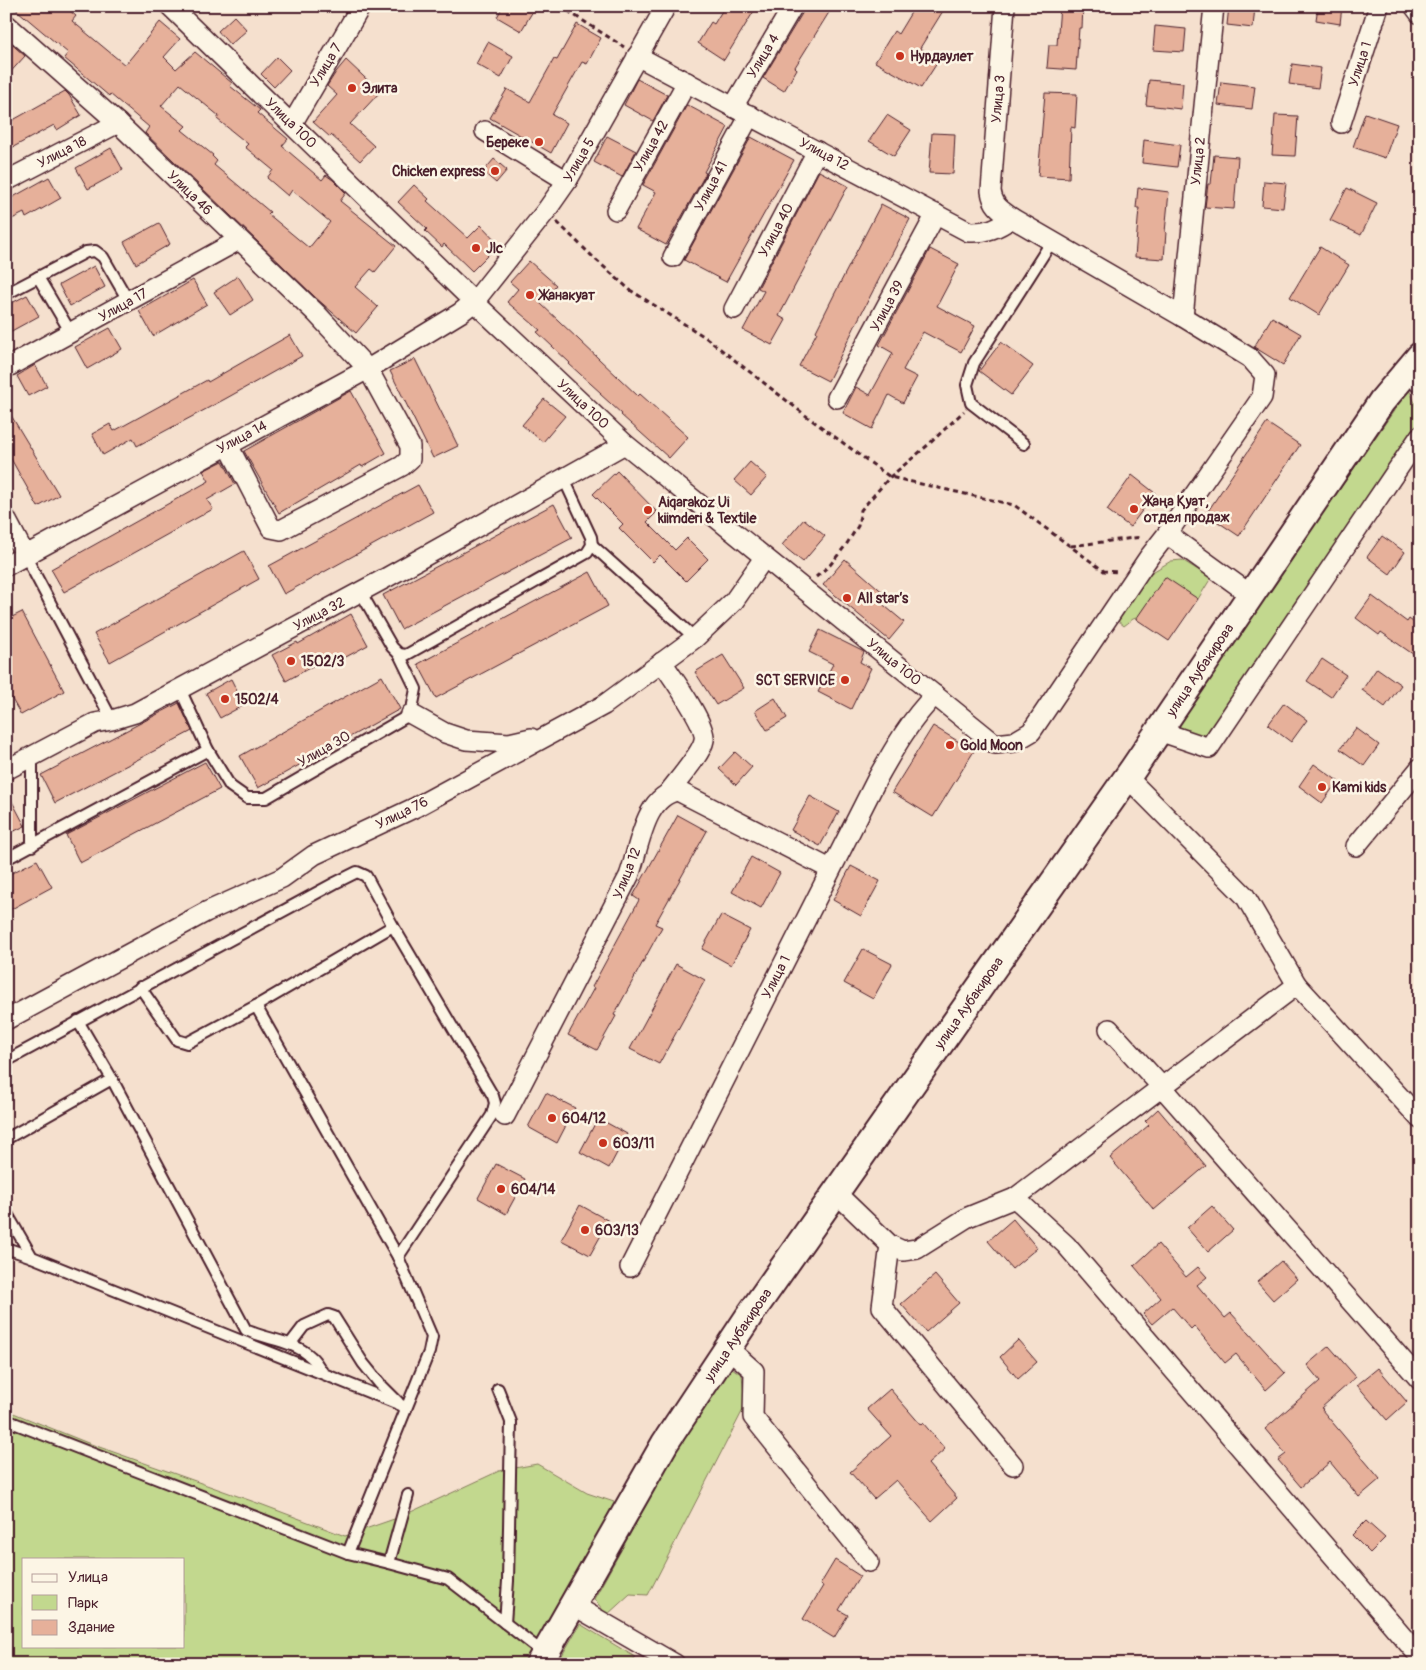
<svg xmlns="http://www.w3.org/2000/svg" width="1426" height="1670" font-family="Pangolin,sans-serif">
  <style>
    .green { fill: #c2d88e; stroke: #867c5c; fill-rule: evenodd }
    .building { fill: #e6b09a; stroke: #4a1f2b; fill-rule: evenodd }
    .lines { fill: none; stroke-linecap: round; stroke-linejoin: round }
    .lane-casing { stroke: #4a1f2b; stroke-width: 14 }
    .street-casing { stroke: #4a1f2b; stroke-width: 22 }
    .secondary-casing { stroke: #4a1f2b; stroke-width: 30 }
    .path { stroke: #4a1f2b; stroke-width: 3; stroke-dasharray: 5 4; stroke-linecap: butt }
    .lane { stroke: #fcf5e5; stroke-width: 10 }
    .street { stroke: #fcf5e5; stroke-width: 19 }
    .secondary { stroke: #fcf5e5; stroke-width: 26 }
    .poi-dot { fill: #c8321e; stroke: #fcf5e5; stroke-width: 2 }
    .labels { text-anchor: middle; dominant-baseline: central; stroke-width: 5; stroke-linejoin: round; paint-order: stroke }
    .street-label { font-size: 14px; fill: #4a1f2b; stroke: #fcf5e5 }
    .poi-label { font-size: 14px; font-weight: bold; fill: #4a1f2b; stroke: #fcf5e5; text-anchor: start }
  </style>
  <rect width="100%" height="100%" fill="#f5e0ce"/>
  <filter id="ink" filterUnits="userSpaceOnUse"><feTurbulence type="fractalNoise" baseFrequency=".02" numOctaves="2"/><feDisplacementMap in="SourceGraphic" scale="10" xChannelSelector="R" yChannelSelector="G"/><feConvolveMatrix kernelMatrix="1 2 1 2 8 2 1 2 1" color-interpolation-filters="sRGB"/></filter>
  <g filter="url(#ink)">
    <!-- green -->
    <g class="green">
      <path d="M1409,389l11,26v13l-216,312 -28,-15z"/>
      <path d="M1182,560l29,18 -13,21 -65,20 -9,7 -6,-5 31,-47 22,-13z"/>
      <path d="M725,1363l17,12 3,31 -97,189 -18,-1 -23,21 -13,-16z"/>
      <path d="M6,1410l82,33 175,62 82,31 55,-19 99,-46 38,-7 50,29 42,14 -90,157h-533zM24,1559h160v87h-160z"/>
      <path d="M580,1624l55,33 -4,7h-74z"/>
    </g>
    <!-- building -->
    <g class="building">
      <path d="M12,6h52l12,10 -4,5 53,44 35,-43 20,17 -16,18 12,12 19,-17 37,31 -2,3 30,24 -3,3 31,26 -6,7 40,34 4,-5 7,5 13,13 -6,8 56,45 -21,26 -4,-3 -16,18 23,20 -22,26 -40,-35 -171,-165 4,-6 -39,-33 -1,2 -45,-38 4,-5zM180,84l39,32 -2,3 31,25 -3,3 28,23 -6,8 21,18 4,-6 38,32 -21,26 -41,-34 2,-2 -56,-47 3,-4 -5,-5 1,-1 -31,-25 4,-4 -25,-20z"/>
      <path d="M503,6h33l-15,25 -24,-14z"/>
      <path d="M725,6h32l-33,54 -26,-17 13,-21 3,2z"/>
      <path d="M804,6h29l-38,61 2,2 -13,22 -21,-13 40,-66z"/>
      <path d="M915,6h31l-26,42 19,12 -18,28 -46,-26 19,-31 4,3z"/>
      <path d="M1060,6h23l-1,22h-3l-3,42 -29,-2 2,-23h8z"/>
      <path d="M1229,6h26l-2,22 -26,-3z"/>
      <path d="M1318,6h24l-2,18 -24,-4z"/>
      <path d="M234,16l13,14 -17,15 -12,-14z"/>
      <path d="M577,24l24,14 -14,26 -5,-2 -30,53 15,8 -16,30 -61,-35 17,-29 23,13 24,-43 3,1z"/>
      <path d="M1155,26l31,3 -2,23 -31,-2z"/>
      <path d="M6,39l19,17 -19,21z"/>
      <path d="M488,42l25,14 -12,22 -25,-14z"/>
      <path d="M277,57l13,13 -16,17 -13,-13z"/>
      <path d="M346,60l34,32 -30,32 24,22 -14,15 -29,-26 -1,2 -17,-15 24,-27 -10,-9 9,-14z"/>
      <path d="M1292,64l29,4 -3,20 -29,-4z"/>
      <path d="M637,79l30,16 -14,26 -29,-16z"/>
      <path d="M1149,80l34,3 -2,26 -35,-4z"/>
      <path d="M1221,82l34,4 -3,23 -34,-4z"/>
      <path d="M65,91l4,4 12,20 -24,15 -3,-5 -48,26v-27z"/>
      <path d="M1045,93l32,1 -2,34 -4,-1 -2,51 -31,-2z"/>
      <path d="M687,105l41,22 -24,45 2,1 -40,72 -30,-16 20,-37 -13,-7z"/>
      <path d="M1365,113l32,11 -12,34 -32,-11z"/>
      <path d="M887,115l24,15 -17,26 -25,-15z"/>
      <path d="M1275,115l23,1 -3,40 -23,-1z"/>
      <path d="M932,133l23,1 -2,40 -24,-1z"/>
      <path d="M607,136l29,15 -14,26 -28,-15z"/>
      <path d="M751,137l43,23 -68,122 -42,-22z"/>
      <path d="M1144,140l36,5 -3,22 -35,-4z"/>
      <path d="M111,148l12,22 -35,19 -12,-21z"/>
      <path d="M1214,155l24,2 -4,52 -29,-2 3,-23h3z"/>
      <path d="M494,159l13,11 -11,13 -13,-11z"/>
      <path d="M819,171l29,15 -69,130 7,4 -14,25 -29,-15 21,-39 -6,-3z"/>
      <path d="M49,177l12,21 -35,20 -2,-5 -18,9v-21z"/>
      <path d="M1264,181l22,2 -3,25 -21,-2z"/>
      <path d="M414,185l15,14 -2,2 41,37 13,-13 18,19 -27,27 -28,-27 -2,3 -17,-16 2,-2 -29,-27z"/>
      <path d="M1138,188l31,4 -4,40h1l-2,27 -29,-2 4,-49h-3z"/>
      <path d="M1347,188l30,15 -16,32 -31,-15z"/>
      <path d="M881,204l29,15 -52,101 -30,61 -29,-15 18,-34 -1,-1 18,-36z"/>
      <path d="M159,223l11,21 -34,20 -12,-22z"/>
      <path d="M1320,247l29,18 -30,50 -29,-18z"/>
      <path d="M930,249l29,15 -22,42 38,20 -14,26 -38,-20 -20,38 14,7 -14,26 -14,-8 -17,34 -29,-16 13,-26 14,8 23,-42 -14,-8z"/>
      <path d="M529,261l27,24 -16,18 98,93 2,-2 48,43 -19,21 -48,-43 1,-1 -22,-20 1,-1 -32,-29 1,-1 -33,-31 3,-2 -33,-28 11,-13 -8,-7z"/>
      <path d="M94,266l11,21 -35,19 -11,-21z"/>
      <path d="M238,276l15,24 -23,15 -16,-23z"/>
      <path d="M193,280l14,24 -54,32 -14,-25z"/>
      <path d="M27,295l12,21 -33,18v-28z"/>
      <path d="M1272,317l29,17 -18,31 -29,-18z"/>
      <path d="M110,328l12,21 -35,20 -12,-22z"/>
      <path d="M290,335l12,21 -77,43 -88,47 -4,-8 -30,17 -11,-21 18,-10 4,7 93,-51 1,2z"/>
      <path d="M1001,342l32,24 -22,29 -32,-24z"/>
      <path d="M415,359l43,87 -25,12 -43,-87z"/>
      <path d="M35,365l12,21 -19,10 -11,-20z"/>
      <path d="M351,391l35,62 -24,14 -1,-2 -82,48 -35,-62z"/>
      <path d="M544,399l21,17 -22,26 -21,-17z"/>
      <path d="M6,407l53,88 -21,12 -32,-57z"/>
      <path d="M1267,423l33,22 -61,91 -33,-22z"/>
      <path d="M223,461l12,23 -28,16 6,9 -149,83 -13,-23 158,-88 -6,-10z"/>
      <path d="M750,462l17,15 -16,18 -17,-15z"/>
      <path d="M617,471l40,41 -10,10 28,28 12,-12 21,21 -22,22 -26,-26 -7,7 -34,-34 4,-4 -30,-30z"/>
      <path d="M1132,475l23,18 -25,34 -23,-17z"/>
      <path d="M418,485l15,27 -149,82 -15,-28z"/>
      <path d="M554,504l18,34 -171,91 -18,-34z"/>
      <path d="M804,519l21,17 -22,26 -21,-17z"/>
      <path d="M1382,536l23,16 -15,22 -23,-17z"/>
      <path d="M244,551l15,28 -149,83 -16,-28z"/>
      <path d="M845,559l41,36 -6,7 24,20 -15,18 -66,-55z"/>
      <path d="M590,572l18,34 -172,92 -18,-34z"/>
      <path d="M1165,577l33,22 -29,42 -33,-22z"/>
      <path d="M1372,596l35,26 2,-3 11,8v32l-39,-27 -2,3 -23,-17z"/>
      <path d="M22,612l42,79 -43,24 -15,-26v-69z"/>
      <path d="M351,614l17,31 -35,19 -4,-7 -43,24 -14,-26 25,-13 1,2z"/>
      <path d="M820,630l44,22 -4,10 11,6 -20,41 -33,-17 15,-28 -24,-12z"/>
      <path d="M723,655l21,33 -28,17 -21,-33z"/>
      <path d="M1322,659l24,16 -15,22 -24,-16z"/>
      <path d="M1377,668l24,17 -16,22 -23,-17z"/>
      <path d="M382,676l18,33 -142,79 -18,-32z"/>
      <path d="M231,679l13,26 -24,13 -14,-25z"/>
      <path d="M775,698l12,20 -20,12 -12,-19z"/>
      <path d="M179,703l13,28 -137,72 -14,-28z"/>
      <path d="M1284,703l23,17 -16,22 -23,-17z"/>
      <path d="M933,726l41,25 -41,66 -41,-25z"/>
      <path d="M1356,728l23,17 -15,21 -24,-17z"/>
      <path d="M735,752l17,15 -16,18 -17,-16z"/>
      <path d="M205,762l15,27 -140,74 -14,-28z"/>
      <path d="M1314,764l24,17 -16,22 -23,-17z"/>
      <path d="M6,790l19,36 -19,9z"/>
      <path d="M810,796l29,16 -19,34 -29,-16z"/>
      <path d="M678,815l29,16 -52,93 7,3 -48,88 2,1 -19,34 -29,-15 26,-47 -2,-1 47,-87 -6,-4z"/>
      <path d="M751,857l29,16 -19,35 -29,-16z"/>
      <path d="M37,860l15,27 -46,25v-36z"/>
      <path d="M851,866l29,15 -19,35 -28,-16z"/>
      <path d="M721,915l29,15 -19,35 -29,-16z"/>
      <path d="M863,949l29,15 -19,35 -29,-16z"/>
      <path d="M676,964l29,16 -46,84 -29,-15z"/>
      <path d="M546,1093l29,15 -18,35 -29,-16z"/>
      <path d="M1158,1109l48,57 -52,44 -44,-52 39,-33 -4,-4z"/>
      <path d="M598,1118l29,16 -18,34 -29,-16z"/>
      <path d="M496,1164l29,15 -19,35 -28,-16z"/>
      <path d="M580,1205l29,16 -19,34 -29,-15z"/>
      <path d="M1212,1206l21,24 -25,22 -21,-24z"/>
      <path d="M1013,1219l24,29 -25,21 -24,-28z"/>
      <path d="M1158,1244l28,33 12,-10 9,10 -10,8 28,33 6,-5 54,60 -19,17 -30,-36 -11,9 -31,-37 -3,3 -19,-22 -20,17 -9,-10 18,-16 -27,-32z"/>
      <path d="M1281,1261l16,18 -24,21 -16,-18z"/>
      <path d="M935,1275l24,28 -33,29 -25,-28z"/>
      <path d="M1018,1340l19,22 -19,17 -18,-22z"/>
      <path d="M1329,1346l27,31 -35,31 2,1 -1,1 58,69 -21,18 -29,-35 -29,25 -23,-27 8,-6 -21,-25 55,-48 -13,-16z"/>
      <path d="M1378,1368l29,34 -20,18 -30,-35z"/>
      <path d="M890,1389l31,36 2,-2 22,26 -17,15 29,34 -25,23 -36,-41 -22,19 -24,-27 41,-36 -24,-27z"/>
      <path d="M1366,1521l19,17 -15,15 -18,-18z"/>
      <path d="M835,1560l25,16 -21,34 9,5 -14,23 -31,-19 20,-33 -3,-1z"/>
    </g>
    <g class="lines">
      <!-- lane casing -->
      <g class="lane-casing">
        <g id="lane">
          <path d="M38,277l33,56"/>
          <path d="M6,294l80,-42 9,-1 8,6 26,45"/>
          <path d="M1024,444l-53,-41 -4,-18 7,-22 78,-122"/>
          <path d="M592,545l103,93"/>
          <path d="M25,555l87,165"/>
          <path d="M360,591l32,56 7,7 7,1 181,-102 5,-8 -1,-8 -27,-58"/>
          <path d="M208,750l22,36 17,12h19l145,-84 5,-25 -17,-35"/>
          <path d="M32,756v90"/>
          <path d="M6,859l202,-109 -28,-61"/>
          <path d="M140,987l37,53 10,3 69,-37 142,251"/>
          <path d="M256,1006l137,-80"/>
          <path d="M78,1021l34,58"/>
          <path d="M6,1061l329,-178 22,-11 9,4 27,50 100,170 2,7 -3,12 -94,142 34,80 -3,15 -23,57"/>
          <path d="M6,1139l106,-60 134,251c21,10 47,10 65,27 5,4 8,11 12,16"/>
          <path d="M6,1212l26,45 369,148 5,4 -58,144"/>
          <path d="M6,1248l26,9"/>
          <path d="M291,1343l13,-17 24,-11 6,2 29,46 17,21 18,18"/>
          <path d="M6,1420l342,133 41,10 59,16 57,44 3,-42 3,-159 -13,-33"/>
          <path d="M389,1563l19,-68"/>
          <path d="M505,1623l40,31"/>
        </g>
      </g>
      <!-- street casing -->
      <g class="street-casing">
        <g id="street">
          <path d="M170,6l304,296 151,142 370,300 19,-2 17,-10 118,-175 18,-23 95,-137 3,-22 -15,-17 -67,-41 -171,-99c-11,-8 -19,-12 -21,-27l14,-185"/>
          <path d="M1414,6l6,8"/>
          <path d="M6,24l112,99 198,190 52,56 42,77v13l-8,7 -121,64 -10,-2 -43,-83"/>
          <path d="M637,56l332,176c17,1 29,-4 43,-14"/>
          <path d="M733,107l60,-101"/>
          <path d="M1341,123l38,-117"/>
          <path d="M292,124l69,-118"/>
          <path d="M485,131l82,50"/>
          <path d="M6,181l112,-58"/>
          <path d="M616,210l71,-128"/>
          <path d="M673,257l77,-142"/>
          <path d="M734,309l83,-158"/>
          <path d="M1183,317l31,-311"/>
          <path d="M1410,367l10,17"/>
          <path d="M6,368l233,-128"/>
          <path d="M837,398l99,-184"/>
          <path d="M6,519l19,36"/>
          <path d="M1167,534l84,61"/>
          <path d="M6,566l362,-197 92,-56 14,-11 72,-91 21,-30 99,-175"/>
          <path d="M662,662c10,15 45,63 42,78 -2,13 -26,40 -35,52"/>
          <path d="M411,714l34,19 21,7 43,3 22,-5"/>
          <path d="M1159,731l50,17 211,-312"/>
          <path d="M6,770l89,-47 17,-3 23,-7 249,-134 241,-135"/>
          <path d="M1127,777l118,119 52,89"/>
          <path d="M1356,846l64,-78"/>
          <path d="M6,1020l200,-108 76,-34 32,-23 102,-48 188,-102 91,-67 39,-37 30,-43"/>
          <path d="M1109,1029l53,58 258,293"/>
          <path d="M505,1116l124,-240c10,-26 15,-81 49,-85l152,78"/>
          <path d="M836,1193l54,52 13,6 14,-2 51,-32 47,-19 282,-213 123,134"/>
          <path d="M1015,1198l51,47 354,412"/>
          <path d="M890,1245l-8,62 131,158"/>
          <path d="M630,1267l248,-490c17,-30 33,-58 57,-82"/>
          <path d="M728,1348l26,23 -1,46 116,145"/>
          <path d="M573,1605l102,59"/>
        </g>
      </g>
      <!-- secondary casing -->
      <g class="secondary-casing">
        <path id="secondary" d="M539,1664l126,-221 84,-127 384,-547 249,-368 38,-45"/>
      </g>
      <!-- path -->
      <g class="path">
        <path d="M560,6l64,41"/>
        <path d="M557,222l37,36 36,32 75,47 104,81 81,59 124,28 90,66 14,1"/>
        <path d="M1071,546l71,-9"/>
        <path d="M816,577l14,-12 16,-20 12,-19 3,-16 29,-33 38,-32 36,-34"/>
      </g>
      <!-- lane -->
      <use href="#lane" class="lane"/>
      <!-- street -->
      <use href="#street" class="street"/>
      <!-- secondary -->
      <use href="#secondary" class="secondary"/>
    </g>
  </g>
  <!-- markers -->
  <g class="poi-dot">
    <circle cx="900" cy="56" r="5"/>
    <circle cx="352" cy="88" r="5"/>
    <circle cx="539" cy="142" r="5"/>
    <circle cx="495" cy="171" r="5"/>
    <circle cx="476" cy="248" r="5"/>
    <circle cx="530" cy="295" r="5"/>
    <circle cx="1134" cy="509" r="5"/>
    <circle cx="648" cy="510" r="5"/>
    <circle cx="847" cy="598" r="5"/>
    <circle cx="291" cy="661" r="5"/>
    <circle cx="845" cy="680" r="5"/>
    <circle cx="225" cy="699" r="5"/>
    <circle cx="950" cy="745" r="5"/>
    <circle cx="1322" cy="787" r="5"/>
    <circle cx="552" cy="1118" r="5"/>
    <circle cx="603" cy="1143" r="5"/>
    <circle cx="501" cy="1189" r="5"/>
    <circle cx="585" cy="1230" r="5"/>
  </g>
  <g class="labels">
    <!-- street labels -->
    <g class="street-label">
      <text transform="translate(763 56) rotate(-59)">Улица 4</text>
      <text transform="translate(1360 64) rotate(-72)">Улица 1</text>
      <text transform="translate(326 65) rotate(-59)">Улица 7</text>
      <text transform="translate(998 99) rotate(-85)">Улица 3</text>
      <text transform="translate(291 123) rotate(44)">Улица 100</text>
      <text transform="translate(651 146) rotate(-61)">Улица 42</text>
      <text transform="translate(62 152) rotate(-27)">Улица 18</text>
      <text transform="translate(824 154) rotate(28)">Улица 12</text>
      <text transform="translate(579 160) rotate(-60)">Улица 5</text>
      <text transform="translate(1198 161) rotate(-84)">Улица 2</text>
      <text transform="translate(711 186) rotate(-62)">Улица 41</text>
      <text transform="translate(190 193) rotate(44)">Улица 46</text>
      <text transform="translate(776 230) rotate(-62)">Улица 40</text>
      <text transform="translate(123 305) rotate(-29)">Улица 17</text>
      <text transform="translate(887 306) rotate(-62)">Улица 39</text>
      <text transform="translate(583 404) rotate(43)">Улица 100</text>
      <text transform="translate(242 437) rotate(-28)">Улица 14</text>
      <text transform="translate(319 614) rotate(-28)">Улица 32</text>
      <text transform="translate(894 662) rotate(39)">Улица 100</text>
      <text transform="translate(1200 670) rotate(-56)">улица Аубакирова</text>
      <text transform="translate(324 749) rotate(-30)">Улица 30</text>
      <text transform="translate(402 813) rotate(-26)">Улица 76</text>
      <text transform="translate(627 873) rotate(-69)">Улица 12</text>
      <text transform="translate(776 977) rotate(-63)">Улица 1</text>
      <text transform="translate(969 1003) rotate(-55)">улица Аубакирова</text>
      <text transform="translate(738 1335) rotate(-56)">улица Аубакирова</text>
    </g>
    <!-- poi labels -->
    <g class="poi-label">
      <text x="910" y="56">Нурдаулет</text>
      <text x="362" y="88">Элита</text>
      <text x="529" y="142" text-anchor="end">Береке</text>
      <text x="485" y="171" text-anchor="end">Chicken express</text>
      <text x="486" y="248">Jlc</text>
      <text x="540" y="295">Жанакуат</text>
      <text x="1144" y="501">Жаңа Қуат,<tspan x="1144" dy="16">отдел продаж</tspan></text>
      <text x="658" y="502">Aiqarakoz Ui<tspan x="658" dy="16">kiimderi &amp; Textile</tspan></text>
      <text x="857" y="598">All star’s</text>
      <text x="301" y="661">1502/3</text>
      <text x="835" y="680" text-anchor="end">SCT SERVICE</text>
      <text x="235" y="699">1502/4</text>
      <text x="960" y="745">Gold Moon</text>
      <text x="1332" y="787">Kami kids</text>
      <text x="562" y="1118">604/12</text>
      <text x="613" y="1143">603/11</text>
      <text x="511" y="1189">604/14</text>
      <text x="595" y="1230">603/13</text>
    </g>
  </g>
  <!-- margin -->
  <rect width="1426" height="1670" fill="none" stroke="#fcf5e5" stroke-width="25"/>
  <rect x="12" y="12" width="1401" height="1645" fill="none" stroke="#4a1f2b" stroke-width="2" filter="url(#ink)"/>
  <!-- legend -->
  <rect x="22" y="1558" width="162" height="90" fill="#fcf5e5" stroke="#b59f9b"/>
  <rect x="32" y="1574" width="25" height="8" fill="#fcf5e5" stroke="#b59f9b"/>
  <text x="68" y="1582" font-size="15" fill="#4a1f2b">Улица</text>
  <rect x="32" y="1595" width="25" height="15" fill="#c2d88e" stroke="#b59f9b"/>
  <text x="68" y="1608" font-size="15" fill="#4a1f2b">Парк</text>
  <rect x="32" y="1620" width="25" height="15" fill="#e6b09a" stroke="#b59f9b"/>
  <text x="68" y="1632" font-size="15" fill="#4a1f2b">Здание</text>
</svg>
